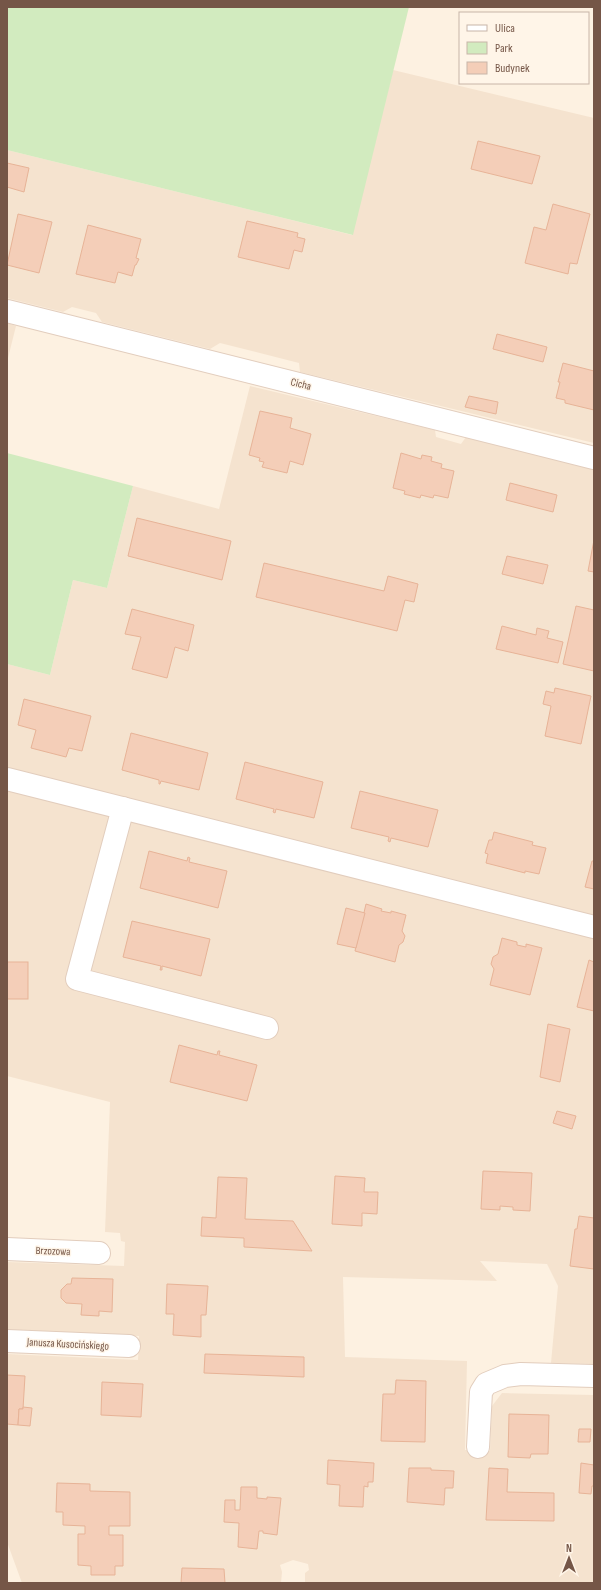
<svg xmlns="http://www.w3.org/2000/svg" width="601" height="1590" font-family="'Sofia Sans Condensed',sans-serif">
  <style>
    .residential { fill: #f5e3cf }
    .green { fill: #d2ebbf }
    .building { fill: #f4ceb8; stroke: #e7b397 }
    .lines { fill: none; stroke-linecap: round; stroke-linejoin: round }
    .minor-casing { stroke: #e2cdbd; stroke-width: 24 }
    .minor { stroke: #fff; stroke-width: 22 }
    .labels { text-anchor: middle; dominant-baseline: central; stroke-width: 3; stroke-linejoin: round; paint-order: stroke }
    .street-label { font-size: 11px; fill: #755647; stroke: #fff5e8 }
  </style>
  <rect width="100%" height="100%" fill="#fdf1e1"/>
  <!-- residential -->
  <g class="residential">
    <path d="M393,70l201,48v325l-294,-71 -1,-9 -79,-20 -10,6 -108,-27 -6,-9 -24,-6 -9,5 -56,-14v-148l345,85z"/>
    <path d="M7,323l9,3 -9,36z"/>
    <path d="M250,386l185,44 1,7 25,7 5,-7 128,32v895l-43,-1 7,-77 -11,-22 -67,-3 17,20 -154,-4 2,80 122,4 -2,89 25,1 2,-45 10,-13 92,2v188h-289v-10l4,-3 -1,-6 -15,-4 -13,5 2,7 -1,11h-259l-15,-41v-188l131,6 1,-24 -132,-5v-69l117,4 1,-24 -4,-1 -1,-8 -15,-1 5,-130 -103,-26v-412l43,11 23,-95 34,8 26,-102 86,23z"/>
  </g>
  <!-- green -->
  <g class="green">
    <path d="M7,7h402l-56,228 -346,-85z"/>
    <path d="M7,453l126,33 -26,102 -34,-8 -23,95 -43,-11z"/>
  </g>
  <!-- building -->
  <g class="building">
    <path d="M478,141l62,15 -8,28 -61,-15z"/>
    <path d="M7,163l22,5 -5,24 -17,-5z"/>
    <path d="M553,204l37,10 -13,50 -7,-1 -2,11 -43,-11 9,-36 12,3z"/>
    <path d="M18,214l34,8 -13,51 -32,-8z"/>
    <path d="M247,221l51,12 -1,4 8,2 -3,13 -8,-2 -5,19 -51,-12z"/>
    <path d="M88,225l53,14 -5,19 3,1 -3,6h-1l-3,11 -14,-4 -3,11 -39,-9z"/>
    <path d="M497,334l50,13 -4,15 -50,-13z"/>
    <path d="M563,363l31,8v39l-29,-7v-3l-9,-2 4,-16h-2z"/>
    <path d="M469,396l29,6 -2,12 -31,-7z"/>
    <path d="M260,411l32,7 -2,10 21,6 -8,31 -13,-4 -3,12 -25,-6 2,-5 -5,-1 1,-3 -11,-3z"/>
    <path d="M401,453l20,6 1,-4 10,2 -1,4 11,3 -1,4 13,3 -6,27 -14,-3 -1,3 -12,-3 -1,3 -16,-4 1,-3 -12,-3z"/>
    <path d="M510,483l47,12 -4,17 -47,-12z"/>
    <path d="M137,518l94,23 -9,39 -94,-24z"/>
    <path d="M594,540v32l-6,-1z"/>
    <path d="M507,556l41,9 -5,19 -41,-10z"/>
    <path d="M264,563l120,28 4,-15 30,8 -4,18 -9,-2 -8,31 -141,-34z"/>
    <path d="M576,606l18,4v61l-31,-7z"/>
    <path d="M132,609l62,16 -6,26 -13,-4 -8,31 -35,-9 9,-32 -16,-3z"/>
    <path d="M502,626l34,9 1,-7 12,3 -2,7 16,4 -5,21 -62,-14z"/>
    <path d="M555,688l36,8 -10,48 -36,-8 6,-30 -8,-2 3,-13 8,2z"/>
    <path d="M24,699l67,17 -9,35 -13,-3 -3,9 -35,-9 5,-18 -18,-5z"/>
    <path d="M131,733l77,20 -9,37 -38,-9 -1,3h-1v-4l-37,-10z"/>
    <path d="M245,762l78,20 -9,36 -38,-9 -1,4 -2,-1 1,-3 -38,-10z"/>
    <path d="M360,791l78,19 -10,37 -37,-9 -1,4 -2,-1 1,-4 -38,-9z"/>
    <path d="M494,832l39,10 -1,3 14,3 -7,26 -14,-3v2l-39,-10 2,-9 -3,-1 4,-13h3z"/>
    <path d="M149,851l38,10 1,-4 2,1 -1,4 38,9 -9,37 -78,-20z"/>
    <path d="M592,861h2v28l-9,-2z"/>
    <path d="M366,904l16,5 -1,2 10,2v-2l15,4 -4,16 3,5 -2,6 -4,3 -4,17 -40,-11z"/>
    <path d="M346,908l19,5 -9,35 -19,-4z"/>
    <path d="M132,921l78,18 -9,37 -39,-10v4h-2l1,-4 -38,-9z"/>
    <path d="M502,938l15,4v3l9,2v-3l16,4 -12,47 -40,-10 4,-16 -3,-5 2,-7 5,-3z"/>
    <path d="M589,960l5,2v49l-17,-4z"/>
    <rect x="7" y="962" width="21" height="37"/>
    <path d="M548,1024l22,5 -10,53 -20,-5z"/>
    <path d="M179,1045l38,10 1,-4h2l-1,4 38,10 -10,36 -77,-19z"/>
    <path d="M557,1111l19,5 -4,13 -19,-6z"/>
    <path d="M483,1171l49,2 -2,38 -17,-1v-3l-13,-1v4l-19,-1z"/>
    <path d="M335,1176l30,2 -1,14h14l-1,22 -15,-1v13l-30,-2z"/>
    <path d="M218,1177l29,1 -2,41 48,2 19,30 -68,-4v-9l-43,-2 1,-19 14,1z"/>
    <path d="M579,1216l15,2v51l-24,-3 5,-37h2z"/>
    <path d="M72,1278l41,1 -1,33 -13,-1v5l-18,-1 1,-11 -16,-1 -5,-5v-8l6,-6h4z"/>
    <path d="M167,1284l41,2 -2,29h-5v22l-28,-2 1,-21h-8z"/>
    <path d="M205,1354l99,3v20l-100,-4z"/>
    <path d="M7,1375l18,1 -2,33h-4l-1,16 -11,-1z"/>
    <path d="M396,1380l30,1 -1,61 -44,-1 2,-47h12z"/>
    <path d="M102,1382l41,2 -2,33 -40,-2z"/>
    <path d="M23,1407l9,1 -2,18 -12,-1 1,-16h4z"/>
    <path d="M509,1414l40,1 -1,39h-17l-1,4 -22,-1z"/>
    <path d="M579,1429h12l-1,13h-12z"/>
    <path d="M328,1460l46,3 -1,19h-5v5l-4,-1 -1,21 -24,-1 1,-21 -13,-1z"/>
    <path d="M581,1463l13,2v21h-2l-1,8 -12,-1z"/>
    <path d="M409,1468h22v2l23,1 -1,17h-8l-1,17 -37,-3z"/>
    <path d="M489,1468l19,1 -1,23 47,1v28l-68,-1z"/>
    <path d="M57,1483l33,1v7l40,1v34h-21v9h14v31h-8v9h-24v-9l-13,-1v-31h7v-8l-22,-1v-13h-7z"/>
    <path d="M241,1487h16v11l10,1v-2l14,1 -4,37 -14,-2v-2h-4l-2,18 -19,-2 1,-24 -15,-1 1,-22h10v10h5z"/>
    <path d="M182,1568l42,1 1,14h-44z"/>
  </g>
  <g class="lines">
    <!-- minor casing -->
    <g class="minor-casing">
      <g id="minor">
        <path d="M7,311l587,147"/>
        <path d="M7,779l587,148"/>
        <path d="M123,808l-46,171 190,49"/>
        <path d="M7,1249l92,4"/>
        <path d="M7,1341l122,5"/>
        <path d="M478,1447l3,-55 5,-8 19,-8 16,-2 73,2"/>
      </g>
    </g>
    <!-- minor -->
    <use href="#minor" class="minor"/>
  </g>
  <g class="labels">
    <!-- street labels -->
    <g class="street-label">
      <text transform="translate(301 384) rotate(14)">Cicha</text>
      <text transform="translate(53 1251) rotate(2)">Brzozowa</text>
      <text transform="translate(68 1344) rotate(3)">Janusza Kusocińskiego</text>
    </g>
  </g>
  <!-- border -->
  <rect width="601" height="1590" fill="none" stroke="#755647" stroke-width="16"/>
  <!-- legend -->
  <rect x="459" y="12" width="130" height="72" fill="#fff5e8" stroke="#c8b5a8"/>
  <rect x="467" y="25" width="20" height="6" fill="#ffffff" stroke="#c8b5a8"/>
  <text x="495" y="32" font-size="12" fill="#755647">Ulica</text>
  <rect x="467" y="42" width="20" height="12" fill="#d2ebbf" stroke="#c8b5a8"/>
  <text x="495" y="52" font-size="12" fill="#755647">Park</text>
  <rect x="467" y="62" width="20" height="12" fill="#f4ceb8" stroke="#c8b5a8"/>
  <text x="495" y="72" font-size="12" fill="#755647">Budynek</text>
  <!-- north arrow -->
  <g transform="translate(569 1558)" stroke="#fff5e8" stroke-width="3" paint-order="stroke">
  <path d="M0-3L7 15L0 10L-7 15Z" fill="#755647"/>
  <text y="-6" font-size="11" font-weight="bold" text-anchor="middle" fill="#755647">N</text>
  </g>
</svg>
